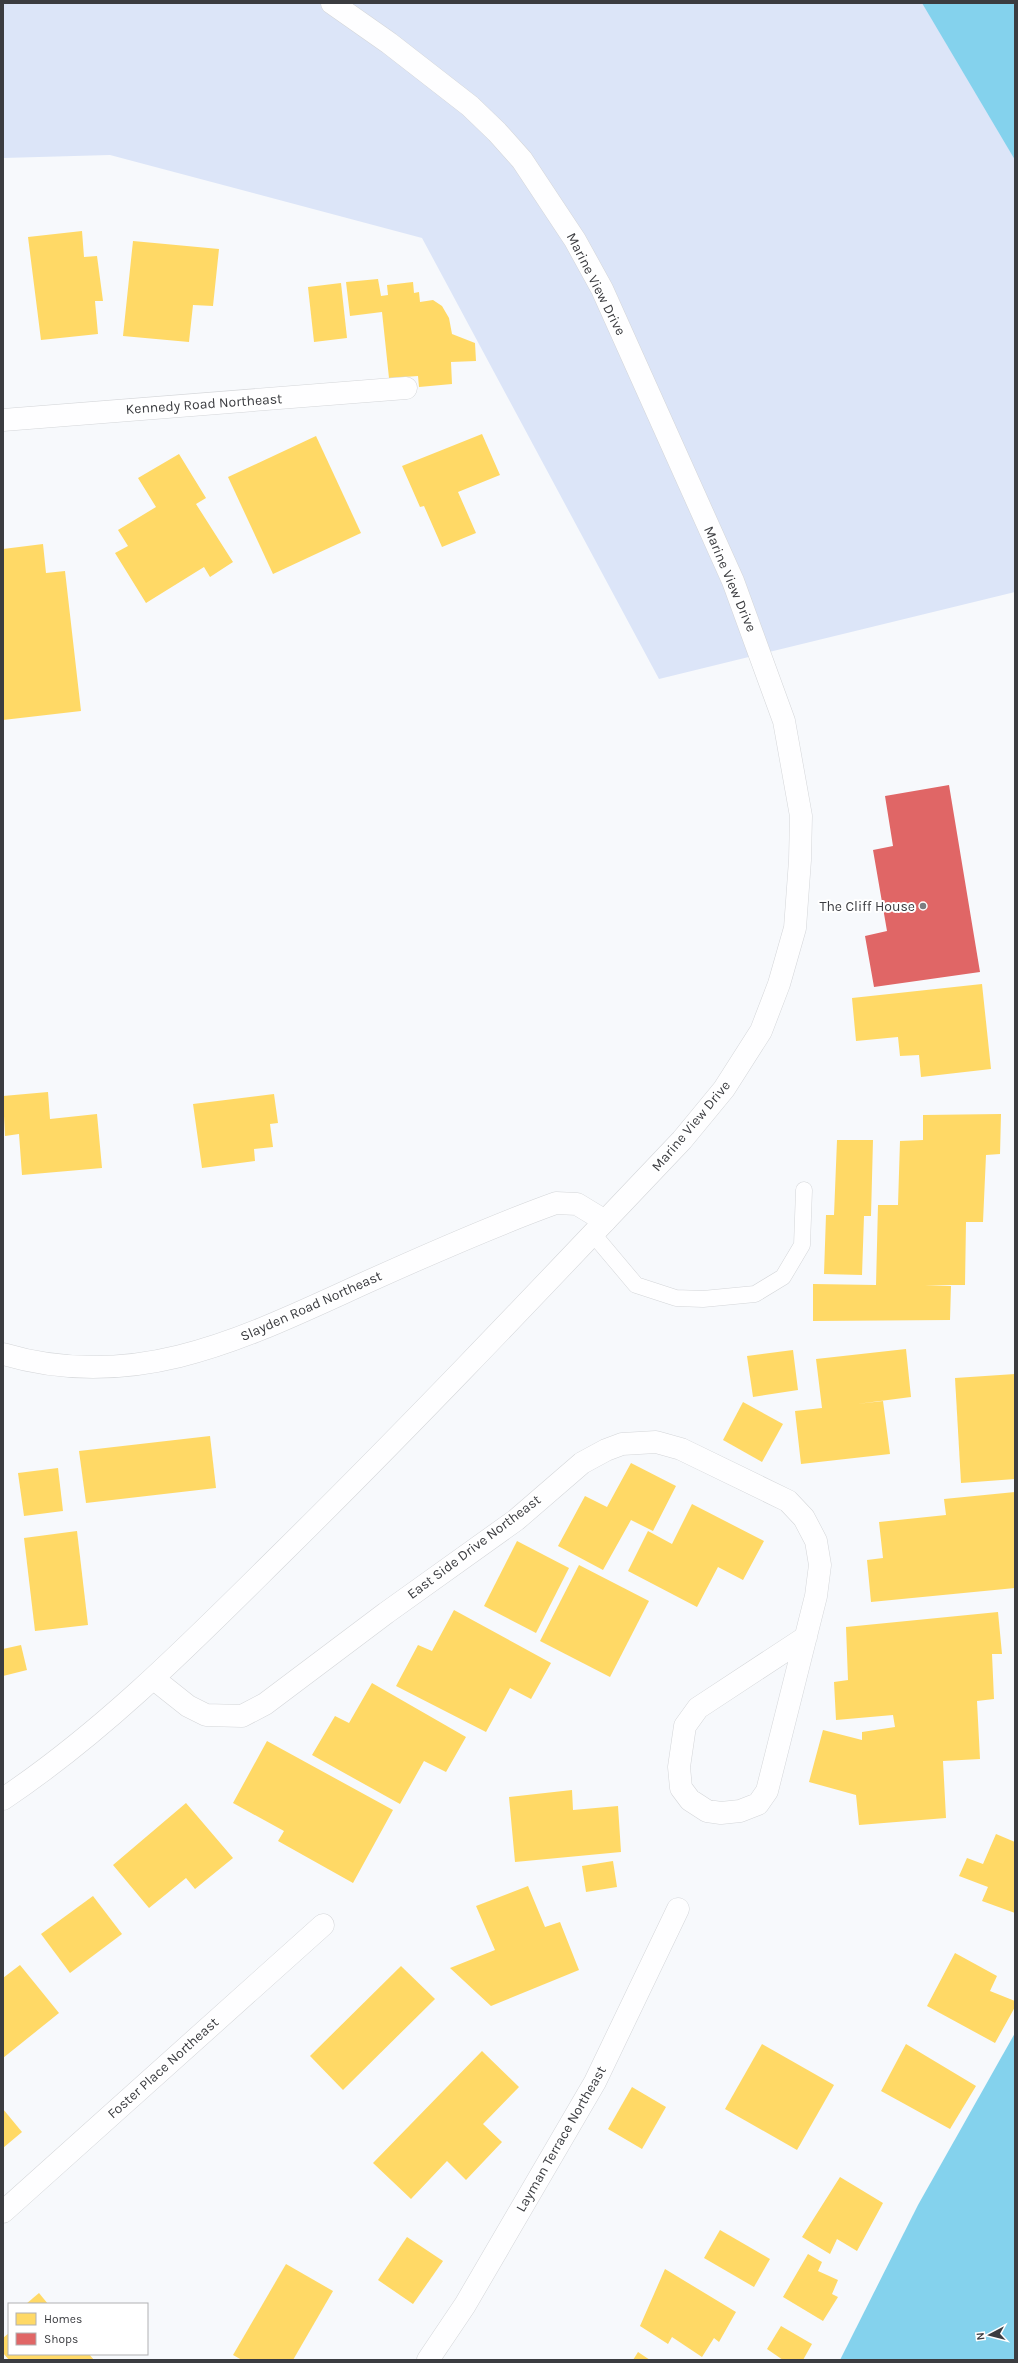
<svg xmlns="http://www.w3.org/2000/svg" width="1018" height="2363" font-family="Karla,sans-serif">
  <style>
    .green { fill: #dce5f8 }
    .water { fill: #84d2ed }
    .homes { fill: #ffd966 }
    .shops { fill: #e06666 }
    .lines { fill: none; stroke-linecap: round; stroke-linejoin: round }
    .service-casing { stroke: #d4d6d9; stroke-width: 17 }
    .minor-casing { stroke: #d4d6d9; stroke-width: 23 }
    .tertiary-casing { stroke: #d4d6d9; stroke-width: 23 }
    .secondary-casing { stroke: #d4d6d9; stroke-width: 23 }
    .service { stroke: #fefeff; stroke-width: 16 }
    .minor { stroke: #fefeff; stroke-width: 22 }
    .tertiary { stroke: #fefeff; stroke-width: 22 }
    .secondary { stroke: #fefeff; stroke-width: 22 }
    .poi-dot { fill: #7d7e82; stroke: #fff; stroke-width: 1.5 }
    .labels { text-anchor: middle; dominant-baseline: central; stroke-width: 4; stroke-linejoin: round; paint-order: stroke }
    .street-label { font-size: 14px; fill: #3b3c40; stroke: #fff }
    .poi-label { font-size: 14px; fill: #3b3c40; stroke: #fff; text-anchor: end }
  </style>
  <rect width="100%" height="100%" fill="#f7f9fc"/>
  <!-- green -->
  <path class="green" d="M3,3h1012v589l-356,87 -237,-441 -312,-83 -107,3z"/>
  <!-- water -->
  <g class="water">
    <path d="M922,3h93v157z"/>
    <path d="M1015,2033v327h-175l78,-155z"/>
  </g>
  <!-- homes -->
  <g class="homes">
    <path d="M82,231l2,26 13,-1 6,45h-8l3,33 -57,6 -13,-103z"/>
    <path d="M133,241l86,8 -6,57 -20,-1 -4,37 -66,-6z"/>
    <path d="M378,279l3,17 7,-1 -1,-10 26,-3 1,11 5,-1 1,10 13,-2 9,6 7,12 3,16 23,9 1,18 -25,1 1,22 -33,3 -1,-11 -29,2 -7,-66 -32,4 -4,-34z"/>
    <path d="M341,283l6,55 -33,4 -6,-55z"/>
    <path d="M482,434l18,41 -42,17 18,41 -34,14 -18,-41 -4,1 -18,-41z"/>
    <path d="M316,436l45,97 -88,41 -45,-97z"/>
    <path d="M179,454l27,44 -10,6 37,58 -23,15 -6,-10 -58,36 -31,-50 13,-7 -10,-16 38,-23 -18,-29z"/>
    <path d="M43,544l3,29 19,-2 16,140 -78,9v-171z"/>
    <path d="M982,984l9,85 -70,8 -2,-22 -19,1 -2,-19 -42,4 -4,-43z"/>
    <path d="M48,1092l2,27 47,-5 5,54 -80,7 -3,-41 -14,2 -2,-40z"/>
    <path d="M274,1094l4,29 -8,1 3,23 -19,2 1,12 -53,7 -9,-64z"/>
    <path d="M1001,1114l-1,40 -14,1 -3,67h-17l-1,63h-40l26,1 -1,34 -137,1v-37l63,1 2,-80h20l2,-64 23,-1v-25z"/>
    <path d="M837,1140h36l-2,76h-7l-2,59 -38,-1 2,-59h8z"/>
    <path d="M906,1349l5,48 -54,7 26,-3 7,53 -89,10 -6,-53 27,-3 -6,-49z"/>
    <path d="M793,1350l5,40 -45,7 -6,-41z"/>
    <path d="M1015,1374v105l-54,4 -6,-105z"/>
    <path d="M743,1402l40,22 -21,38 -39,-22z"/>
    <path d="M210,1436l6,52 -130,15 -7,-52z"/>
    <path d="M631,1463l45,23 -23,45 -22,-11 -28,50 -45,-24 27,-50 22,11z"/>
    <path d="M58,1468l5,43 -39,5 -6,-43z"/>
    <path d="M1015,1492v96l-144,14 -4,-42 16,-2 -4,-36 67,-7 -2,-16z"/>
    <path d="M692,1504l72,37 -21,39 -25,-13 -21,40 -69,-36 20,-40 24,13z"/>
    <path d="M77,1531l11,94 -53,6 -11,-93z"/>
    <path d="M517,1541l52,27 -33,65 -52,-27z"/>
    <path d="M579,1565l70,36 -39,76 -70,-36z"/>
    <path d="M454,1610l97,53 -20,36 -21,-11 -24,44 -90,-46 22,-41 14,6z"/>
    <path d="M998,1612l4,42h-10l2,45 -17,2 3,58 -37,2 3,57 -87,7 -3,-30 -47,-13 14,-52 39,10v-8l33,-5 -2,-12 -57,5 -2,-38 14,-2 -2,-53z"/>
    <path d="M21,1645l6,25 -24,6v-27z"/>
    <path d="M372,1683l94,54 -20,35 -22,-11 -24,43 -88,-49 23,-39 14,7z"/>
    <path d="M267,1741l126,69 -40,73 -75,-42 6,-10 -51,-28z"/>
    <path d="M572,1790l1,20 45,-4 3,46 -106,10 -6,-65z"/>
    <path d="M186,1803l47,55 -38,31 -9,-11 -37,30 -36,-43z"/>
    <path d="M996,1834l19,8v71l-33,-12 6,-14 -29,-11 8,-18 16,6z"/>
    <path d="M613,1861l4,26 -31,5 -4,-26z"/>
    <path d="M528,1886l17,41 15,-5 19,48 -88,36 -41,-38 45,-18 -19,-44z"/>
    <path d="M93,1896l29,38 -52,39 -29,-39z"/>
    <path d="M955,1953l42,23 -7,15 25,10v6l-20,36 -68,-37z"/>
    <path d="M20,1965l39,48 -56,45v-80z"/>
    <path d="M401,1966l34,33 -92,91 -33,-34z"/>
    <path d="M762,2044l72,41 -37,65 -72,-41z"/>
    <path d="M906,2044l70,42 -26,43 -69,-38z"/>
    <path d="M482,2051l37,36 -36,37 19,18 -36,38 -19,-19 -36,38 -38,-36z"/>
    <path d="M632,2087l34,20 -24,42 -34,-20z"/>
    <path d="M3,2109l19,23 -19,16z"/>
    <path d="M840,2177l43,26 -26,48 -20,-12 -7,15 -28,-17z"/>
    <path d="M720,2230l50,29 -16,28 -50,-29z"/>
    <path d="M407,2237l36,24 -30,43 -35,-24z"/>
    <path d="M808,2254l14,8 -4,9 20,9 -6,14 6,3 -15,24 -40,-24z"/>
    <path d="M286,2264l47,27 -40,69h-51l-9,-5z"/>
    <path d="M665,2269l71,43 -17,30 -5,-4 -12,19 -30,-20 -4,7 -28,-18z"/>
    <path d="M39,2293l9,11h-22z"/>
    <path d="M781,2326l31,18 -9,16h-20l-16,-11z"/>
    <path d="M9,2333v21h80l5,6h-85l-6,-7v-15z"/>
    <path d="M638,2352l12,8h-17z"/>
  </g>
  <!-- shops -->
  <path class="shops" d="M949,785l31,187 -106,15 -9,-51 22,-5 -14,-81 20,-4 -8,-50z"/>
  <g class="lines">
    <!-- service casing -->
    <g class="service-casing">
      <path id="service" d="M593,1234l43,51 40,13 27,1 52,-5 28,-17 19,-32 2,-55"/>
    </g>
    <!-- minor casing -->
    <g class="minor-casing">
      <g id="minor">
        <path d="M3,420l403,-32"/>
        <path d="M154,1679l34,27 18,9 36,1 23,-12 121,-91 130,-93 66,-57 24,-13 16,-6 34,-2 25,7 107,52 16,17 12,23 4,24 -4,31 -49,195 -9,13 -18,7 -19,2 -14,-2 -17,-11 -9,-12 -2,-21 6,-41 13,-18 108,-71"/>
        <path d="M3,2212l320,-287"/>
        <path d="M428,2360l37,-55 130,-223 83,-173"/>
      </g>
    </g>
    <!-- tertiary casing -->
    <g class="tertiary-casing">
      <path id="tertiary" d="M3,1354c134,40 245,-18 364,-72 62,-28 125,-56 189,-79l21,1 28,17"/>
    </g>
    <!-- secondary casing -->
    <g class="secondary-casing">
      <path id="secondary" d="M3,1799c103,-69 190,-158 278,-245 137,-135 269,-275 401,-414l42,-51 37,-58 18,-47 16,-56 5,-68 1,-44 -17,-95 -51,-140 -131,-292 -27,-49 -53,-80 -25,-28 -27,-26 -81,-63 -57,-40"/>
    </g>
    <!-- service -->
    <use href="#service" class="service"/>
    <!-- minor -->
    <use href="#minor" class="minor"/>
    <!-- tertiary -->
    <use href="#tertiary" class="tertiary"/>
    <!-- secondary -->
    <use href="#secondary" class="secondary"/>
  </g>
  <!-- markers -->
  <circle class="poi-dot" cx="923" cy="906" r="4"/>
  <g class="labels">
    <!-- street labels -->
    <g class="street-label">
      <text transform="translate(596 284) rotate(63)">Marine View Drive</text>
      <text transform="translate(204 404) rotate(-4)">Kennedy Road Northeast</text>
      <text transform="translate(730 579) rotate(67)">Marine View Drive</text>
      <text transform="translate(691 1126) rotate(-50)">Marine View Drive</text>
      <text transform="translate(311 1306) rotate(-24)">Slayden Road Northeast</text>
      <text transform="translate(474 1547) rotate(-37)">East Side Drive Northeast</text>
      <text transform="translate(163 2068) rotate(-42)">Foster Place Northeast</text>
      <text transform="translate(561 2139) rotate(-60)">Layman Terrace Northeast</text>
    </g>
    <!-- poi labels -->
    <g class="poi-label">
      <text x="915" y="906">The Cliff House</text>
    </g>
  </g>
  <!-- border -->
  <rect width="1018" height="2363" fill="none" stroke="#3b3c40" stroke-width="8"/>
  <!-- legend -->
  <rect x="8" y="2303" width="140" height="52" fill="#ffffff" stroke="#b1b1b3"/>
  <rect x="16" y="2313" width="20" height="12" fill="#ffd966" stroke="#b1b1b3"/>
  <text x="44" y="2323" font-size="12" fill="#3b3c40">Homes</text>
  <rect x="16" y="2333" width="20" height="12" fill="#e06666" stroke="#b1b1b3"/>
  <text x="44" y="2343" font-size="12" fill="#3b3c40">Shops</text>
  <!-- north arrow -->
  <g transform="translate(990 2335) rotate(263)" stroke="#ffffff" stroke-width="3" paint-order="stroke">
  <path d="M0-3L7 15L0 10L-7 15Z" fill="#3b3c40"/>
  <text y="-6" font-size="11" font-weight="bold" text-anchor="middle" fill="#3b3c40">N</text>
  </g>
</svg>
